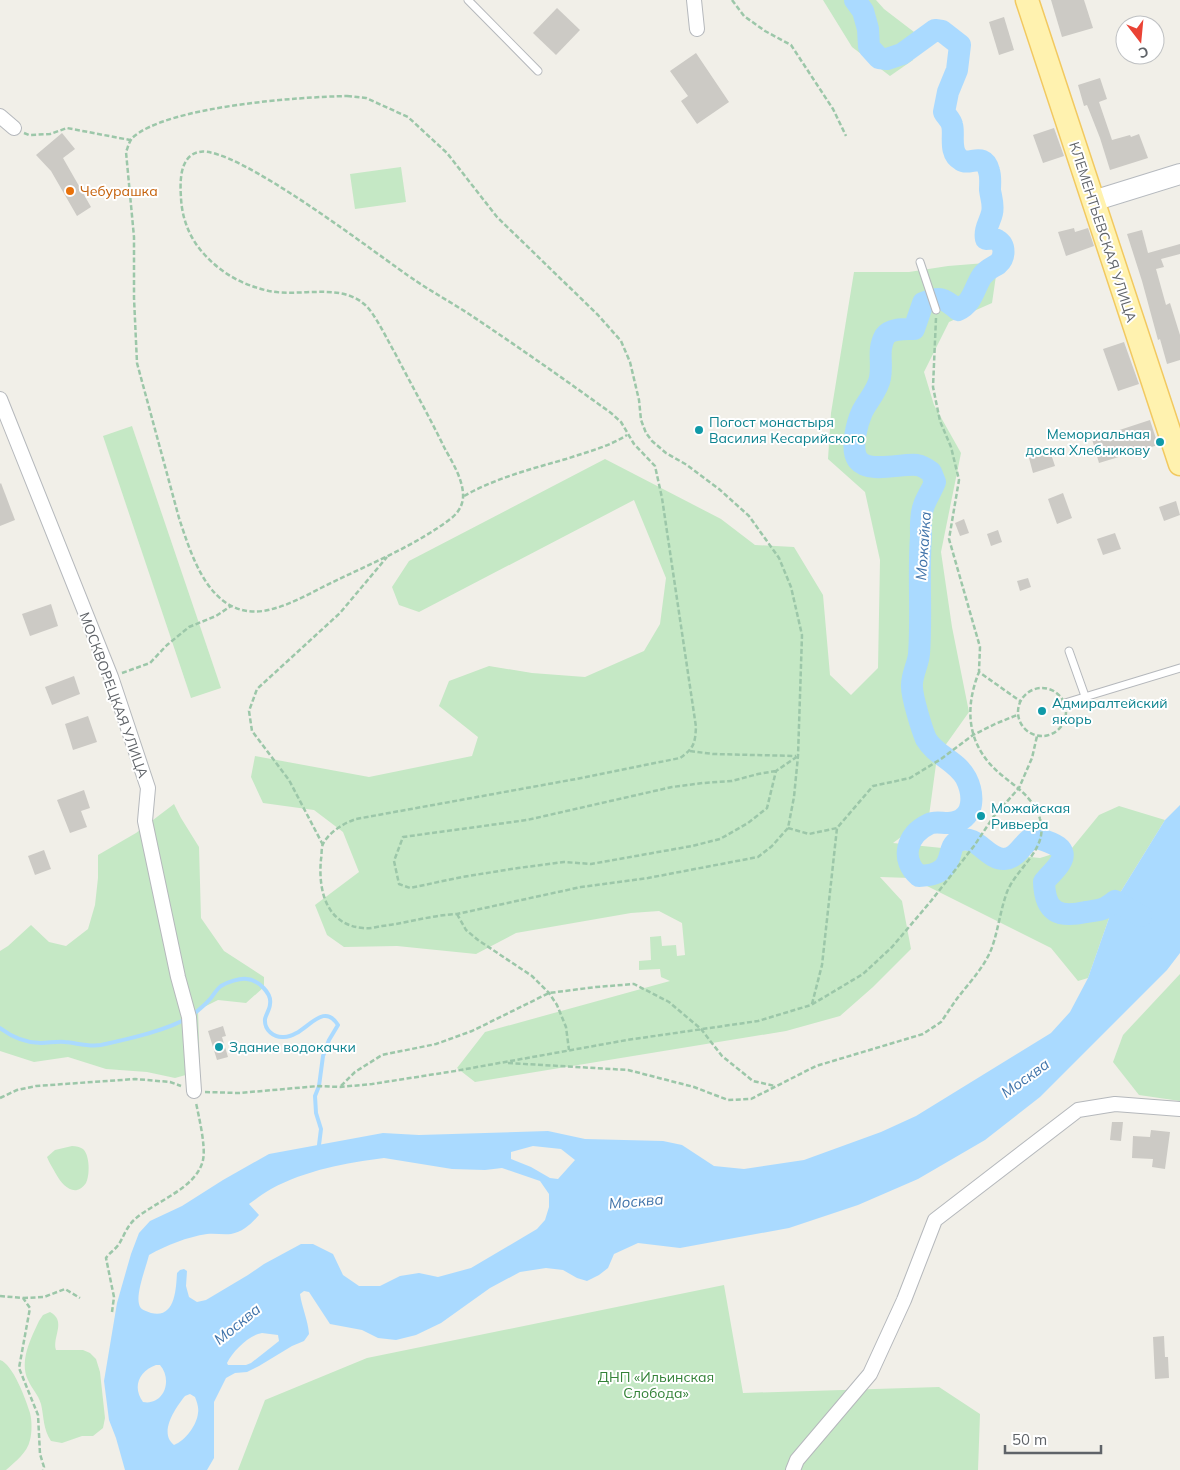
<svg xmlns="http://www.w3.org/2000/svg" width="1180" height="1470" font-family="Mulish,sans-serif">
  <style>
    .green { fill: #c5e8c5 }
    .water { fill: #aadaff; fill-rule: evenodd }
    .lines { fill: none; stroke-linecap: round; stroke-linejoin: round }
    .stream { stroke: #aadaff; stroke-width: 4 }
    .river { stroke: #aadaff; stroke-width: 22 }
    .building { fill: #cccac5 }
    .lane-casing { stroke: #b5b8bc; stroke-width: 9 }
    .street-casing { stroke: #b5b8bc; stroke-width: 16 }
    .secondary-casing { stroke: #b6babf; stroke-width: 22 }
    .primary-casing { stroke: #f2c960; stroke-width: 25 }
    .path { stroke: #9cc7a9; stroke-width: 2.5; stroke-dasharray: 5 2.5; stroke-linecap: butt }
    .lane { stroke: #fff; stroke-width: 7 }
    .street { stroke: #fff; stroke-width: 14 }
    .secondary { stroke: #fff; stroke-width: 20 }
    .primary { stroke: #fff2af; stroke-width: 22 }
    .food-dot { fill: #e8710a; stroke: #fff; stroke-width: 2 }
    .culture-dot { fill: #0f9aa8; stroke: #fff; stroke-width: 2 }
    .labels { text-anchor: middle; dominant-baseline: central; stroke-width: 4; stroke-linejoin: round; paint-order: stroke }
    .food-label { font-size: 14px; fill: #c56008; stroke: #fff; text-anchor: start }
    .street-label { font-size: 14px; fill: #5f6368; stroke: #fff }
    .culture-label { font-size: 14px; fill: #0d838f; stroke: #fff; text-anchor: start }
    .park-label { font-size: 14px; fill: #348238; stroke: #fff }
    .water-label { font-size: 15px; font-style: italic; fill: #4174aa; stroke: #fff }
  </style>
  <rect width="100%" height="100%" fill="#f1efe8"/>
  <!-- green -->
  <g class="green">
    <path d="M823,0h53l8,9 30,23 -1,28 -23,16 -38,-29z"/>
    <path d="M401,167l5,35 -51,7 -5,-35z"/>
    <path d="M998,262l-6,41 -43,19 -25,50 10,33 27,48 -20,99 11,75 17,85 -32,45 -8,59 -36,27 147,15 32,-10 27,-33 20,-9 46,14 -50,81 -27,77 -10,3 -27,-33 -140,-70 -31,-1 22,24 9,48 -38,38 -33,29 -54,15 -311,51 -18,-14 28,-36 185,-51 -9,-4 -1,-8 -21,1v-9l12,-1 -1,-23 11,-1 1,10 14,-1 1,11 8,-1 -3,-32 -23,-12 -28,2 -115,20 -40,21 -79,-8 -53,1 -17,-12 -12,-30 44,-33 -16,-40 -29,-22 -51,-7 -12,-26 4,-21 114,21 103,-21 6,-19 -39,-31 10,-25 40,-15 43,7 53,4 59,-26 16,-27 6,-46 -32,-78 -215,112 -20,-7 -7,-18 17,-26 196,-102 116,60 34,26 39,2 29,48 7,80 21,20 27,-27 2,-108 -15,-68 -37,-33 3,-46 23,-141h55l39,-6z"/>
    <path d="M132,426l89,262 -30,10 -88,-262z"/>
    <path d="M174,804l7,14 18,29 2,71 23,33 40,26v10l-18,16 -28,-3 -20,10 2,61 -25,7 -28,-6 -41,-3 -38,-12 -34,5 -34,-11v-100l8,-5 23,-21 18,17 17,4 22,-17 7,-24 3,-27v-23l38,-22z"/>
    <path d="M1180,974v127l-41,-6 -26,-33 10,-27z"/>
    <path d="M72,1146c4,0 8,1 11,3 7,6 7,27 3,34 -11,16 -24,2 -30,-9 -3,-6 -7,-11 -9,-17l8,-7z"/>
    <path d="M724,1285l19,108 196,-6 41,27 -2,56h-740l27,-70 102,-42z"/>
    <path d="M50,1312c17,9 2,25 6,38h27l7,3 6,6 4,13 5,46 -2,10 -10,8h-11l-20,7 -11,-2c-8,-12 -7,-24 -10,-37 -3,-10 -9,-15 -13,-24 -9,-19 3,-42 11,-59l4,-6z"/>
    <path d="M0,1360c13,4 26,40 30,53 2,7 2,20 0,27 -3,13 -14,21 -24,30h-6z"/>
  </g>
  <!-- water -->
  <path class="water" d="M1180,805v148l-13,17 -127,127 -55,43 -67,39 -60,26 -69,23 -109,20 -42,-5 -24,11 -6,14 -9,7 -12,6 -10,-3 -14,-8 -17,-2 -26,4 -30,16 -49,35 -25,12 -20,5 -18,-2 -16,-8 -32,-6 -21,-32 -5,-1 -4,3c2,14 8,26 9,40l-5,7 -12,5 -33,20 -12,6 -12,1 -9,5 -12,24v56l-7,12h-82l-9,-32 -7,-18 -5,-39 13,-78 14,-49 8,-21 11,-12 32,-15 41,-26 46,-26 114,-21 36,2 129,-4 37,8 78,2 19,4 32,21 30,3 60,-9 77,-28 35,-16 135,-83 19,-21 18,-34 27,-77 50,-81zM533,1146l28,3 14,11 -17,19 -8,-1 -19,-11 -20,-8v-7zM384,1158l68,11 33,1 17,-2 38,13 9,13v13l-4,13 -8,9 -66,39 -33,9 -19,-4 -19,3 -20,10h-21l-16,-11 -10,-21 -20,-10h-12l-37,20 -16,11 -42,25 -9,2 -8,-5 -3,-11 1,-15 -3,-2 -4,1 -3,3c-1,17 -2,46 -26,40 -5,-2 -11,-3 -12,-9 -3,-11 7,-37 10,-49 18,-10 38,-18 58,-21 8,-1 16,1 24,0 12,-2 20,-10 28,-19l-10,-11c7,-5 15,-11 22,-15 35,-19 75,-26 113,-31zM262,1333l16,2 1,6 -28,22 -5,2h-18l-1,-2c6,-12 22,-28 35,-30zM156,1365h4c13,15 4,41 -17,37 -11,-15 -4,-31 13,-37zM190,1394l5,3c2,5 4,11 3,16 -1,12 -13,28 -24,32 -16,-12 2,-38 11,-49z"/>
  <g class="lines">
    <!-- stream -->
    <path class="stream" d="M0,1028c12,9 26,15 41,15 8,0 16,-2 24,-1 12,1 23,5 36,3 27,-6 68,-15 90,-29 8,-6 14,-11 20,-18 3,-4 6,-9 10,-12 6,-4 19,-8 26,-7 11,1 25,14 23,25 0,5 -4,10 -5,15 -1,11 9,19 19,18 21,0 38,-38 54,-12l-9,15 -6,16 -4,30 -4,10 1,17 5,16 -2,16"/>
    <!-- river -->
    <path class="river" d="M855,0l8,11 5,18 1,18 10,11 8,1 15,-5 33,-24 7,1 18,14 -3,25 -9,22 -4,20c2,4 7,8 8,13 3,9 -4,28 9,35 9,6 23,-9 28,11 2,6 1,13 1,19 1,8 4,14 2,23 -2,9 -8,16 -6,26 4,0 8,-1 11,1 9,5 8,18 1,24 -6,4 -11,5 -16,12 -8,12 -9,27 -24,34 -14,-12 -18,-14 -35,-7l-9,26c-9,0 -23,-1 -29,7 -8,14 -2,27 -5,42 -2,12 -12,22 -18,34 -5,11 -12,37 -4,48 11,14 44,3 59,5 6,1 10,4 14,7l4,10c-3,8 -8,15 -11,23 -4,10 -3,21 -3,31 -3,39 1,79 -2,118 -1,11 -8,22 -7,33 0,10 10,43 14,52 10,17 30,21 40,39 8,16 9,39 -11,44 -9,3 -18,-2 -26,2 -23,11 -29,36 -10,52 40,-1 25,-28 39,-35 19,-8 28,18 46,18 15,-1 18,-17 30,-22 12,4 37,9 26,26 -4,7 -11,12 -16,19 1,31 15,36 42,30 14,-2 18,-2 29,-11l26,15"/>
  </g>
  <!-- building -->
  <g class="building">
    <path d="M1051,0h33l9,28 -31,9z"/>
    <path d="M557,8l23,22 -24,25 -23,-22z"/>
    <path d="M1004,17l10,33 -15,5 -10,-33z"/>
    <path d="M696,53l33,49 -32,22 -16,-23 7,-5 -18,-25z"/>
    <path d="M1100,78l7,21 -8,3 13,38 18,-5 1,2 8,-3 9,24 -38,12 -10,-32 -13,-33 -3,1 -6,-21z"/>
    <path d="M1054,128l10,28 -21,7 -10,-28z"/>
    <path d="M62,133l13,16 -12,9 28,49 -14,9 -26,-45 -15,-16z"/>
    <path d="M1074,228l1,4 13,-4 6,18 -28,10 -8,-24z"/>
    <path d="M1142,230l6,23 32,-9v10l-19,5 3,8 -8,2 10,36 4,-2 10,32v25l-13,4 -7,-25 -2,1 -16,-59 -15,-47z"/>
    <path d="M1124,342l15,42 -21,7 -15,-42z"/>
    <path d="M1150,420l8,25 -59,18 -7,-24z"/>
    <path d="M1050,451l5,15 -22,7 -4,-15z"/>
    <path d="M1,483l14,37 -15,6v-42z"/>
    <path d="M1063,493l9,25 -15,6 -9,-25z"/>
    <path d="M1176,501l4,14 -16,6 -5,-14z"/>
    <path d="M964,519l5,14 -9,3 -5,-13z"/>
    <path d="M998,530l4,12 -11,4 -4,-12z"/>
    <path d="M1115,533l6,16 -18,6 -6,-16z"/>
    <path d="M1028,578l3,9 -11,4 -3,-10z"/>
    <path d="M51,604l7,22 -28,10 -8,-22z"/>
    <path d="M74,676l6,18 -28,11 -7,-18z"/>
    <path d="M88,716l9,26 -24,8 -8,-26z"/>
    <path d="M84,790l6,18 -9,3 6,16 -17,6 -13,-33z"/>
    <path d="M44,850l7,19 -16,6 -7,-19z"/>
    <path d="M223,1026l3,10 -4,1 6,20 -11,3 -9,-29z"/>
    <path d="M1112,1122h11l-2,19 -11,-1z"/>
    <path d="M1151,1130l19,2 -5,37 -13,-2 1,-8 -21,-1 1,-22 17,1z"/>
    <path d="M1164,1336l1,21h3l1,21 -14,1 -2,-42z"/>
  </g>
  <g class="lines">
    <!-- lane casing -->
    <g class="lane-casing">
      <g id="lane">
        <path d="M468,0l70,71"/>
        <path d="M920,262l16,48"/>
        <path d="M1069,651l16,45"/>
        <path d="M1065,703l115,-35"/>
      </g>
    </g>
    <!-- street casing -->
    <g class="street-casing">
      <g id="street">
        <path d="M694,0l3,29"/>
        <path d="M0,116l14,12"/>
        <path d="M0,399l111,278 37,111 -3,33 33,156 11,40 5,74"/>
        <path d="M793,1470l4,-10 73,-86 34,-74 31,-80 143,-110 37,-6 65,5"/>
      </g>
    </g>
    <!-- secondary casing -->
    <g class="secondary-casing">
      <path id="secondary" d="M1093,201l87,-27"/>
    </g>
    <!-- primary casing -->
    <g class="primary-casing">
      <path id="primary" d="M1027,0l153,464"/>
    </g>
    <!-- path -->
    <g class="path">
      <path d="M732,0l12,16 21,15 26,14 42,64 13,27"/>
      <path d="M347,96l19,2 42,19 39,36 50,64 101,98 23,26 9,21 9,38 2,20 5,13 6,8 14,12 21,12 32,24 30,27 30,42 12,29 11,48 -4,121 -4,41 -6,31 -16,18 -14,11 -110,21 -67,9 -124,27c-25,1 -49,9 -75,12 -6,1 -13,3 -19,2 -37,-3 -45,-38 -42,-69 1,-4 0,-11 2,-15 6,-12 21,-21 33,-25l220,-40 104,-21c14,-10 15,-14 16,-31l-34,-229 -7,-32 -21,-22 -13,-22 -10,-9c-47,-34 -94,-67 -142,-99 -17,-11 -35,-21 -53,-33 -36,-24 -181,-137 -217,-129 -20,4 -19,31 -18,46 1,21 9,41 23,56 18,20 39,31 65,37 34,7 80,-12 103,22 9,13 16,28 24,42 16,31 33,61 48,92 8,15 20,33 19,51 -1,10 -7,17 -14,22 -35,26 -77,43 -116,62 -23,11 -45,25 -70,29 -53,7 -71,-54 -84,-93l-42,-155 -3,-65v-61l-8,-85c2,-5 3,-10 6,-14 35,-32 167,-41 215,-42z"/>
      <path d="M24,133l5,2 21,-1 17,-6 63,12"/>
      <path d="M936,318l-3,69 7,34 11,26 8,33 -10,59 31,108 -1,24"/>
      <path d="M464,496c32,-18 67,-27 102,-37 21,-7 42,-12 61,-24"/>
      <path d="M122,673l28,-10 17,-18 22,-18 27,-11 15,-10"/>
      <circle cx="1042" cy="712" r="24"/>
      <path d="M690,751l23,3 83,2"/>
      <path d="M776,771l-18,3 -26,7 -29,2 -31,4 -145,33 -124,17 -9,24 5,23 11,4 52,-11 56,-9 46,-6 27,2 101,-18 28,-7 28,-16 19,-15 9,-37 22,-15"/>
      <path d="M788,828l21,6 28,-6 36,-42 37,-8 31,-19 32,-24 22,-11 22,-9"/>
      <path d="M323,845l-34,-65 -37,-49 -3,-20 8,-22 83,-76 47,-56"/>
      <path d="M457,914l9,16 12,10 54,36 17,17 8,12 9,22 3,23"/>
      <path d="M812,1004l10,-39 15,-137"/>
      <path d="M508,1063l120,7 66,17 34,13 23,-1 65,-33 107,-32 18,-12c5,-7 10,-15 15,-22 12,-16 27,-31 35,-50 7,-18 9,-39 16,-58 10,-25 42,-43 33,-73 -5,-19 -22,-31 -36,-42 -36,-28 -41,-65 -25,-105l41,29"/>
      <path d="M341,1086l14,-14 27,-17 54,-11 36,-13 77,-38 47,-6 38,-3 35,18 32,27 21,27 31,25 22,5"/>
      <path d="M205,1092l34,1 80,-7 21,1 32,-3 83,-13 172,-31 131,-19 53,-16 52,-31 29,-27 39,-46 43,-55 20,-30 25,-28 13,-30 5,-22"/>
      <path d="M0,1098l17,-8 19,-4 99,-7 35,3 11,4"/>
      <path d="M0,1296l23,2 7,10 -11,60 19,47 2,39 4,13 -1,3"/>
      <path d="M23,1298l21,-1 21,-8 15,9"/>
      <path d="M112,1312l2,-15 -8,-39c3,-5 9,-8 13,-14 5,-8 8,-18 16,-25 21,-18 62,-31 68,-59 3,-13 -4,-43 -7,-57"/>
    </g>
    <!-- lane -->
    <use href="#lane" class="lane"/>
    <!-- street -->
    <use href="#street" class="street"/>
    <!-- secondary -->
    <use href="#secondary" class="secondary"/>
    <!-- primary -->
    <use href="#primary" class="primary"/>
  </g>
  <!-- markers -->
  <circle class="food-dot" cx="70" cy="191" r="5"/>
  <g class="culture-dot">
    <circle cx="699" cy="430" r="5"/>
    <circle cx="1160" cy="442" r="5"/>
    <circle cx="1042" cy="711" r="5"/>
    <circle cx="981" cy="816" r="5"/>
    <circle cx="219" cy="1047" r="5"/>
  </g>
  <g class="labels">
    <!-- food labels -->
    <g class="food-label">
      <text x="80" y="191">Чебурашка</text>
    </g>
    <!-- street labels -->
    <g class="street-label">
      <text transform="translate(1103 232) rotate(72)">КЛЕМЕНТЬЕВСКАЯ УЛИЦА</text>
      <text transform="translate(114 695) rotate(70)">МОСКВОРЕЦКАЯ УЛИЦА</text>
    </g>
    <!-- culture labels -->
    <g class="culture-label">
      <text x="709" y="422">Погост монастыря<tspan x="709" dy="16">Василия Кесарийского</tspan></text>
      <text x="1150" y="434" text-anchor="end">Мемориальная<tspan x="1150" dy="16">доска Хлебникову</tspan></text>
      <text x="1052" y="703">Адмиралтейский<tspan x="1052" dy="16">якорь</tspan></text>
      <text x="991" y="808">Можайская<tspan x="991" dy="16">Ривьера</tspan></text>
      <text x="229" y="1047">Здание водокачки</text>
    </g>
    <!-- park labels -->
    <g class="park-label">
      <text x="656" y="1377">ДНП «Ильинская<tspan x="656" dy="16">Слобода»</tspan></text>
    </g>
    <!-- water labels -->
    <g class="water-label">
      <text transform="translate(923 546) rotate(-86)">Можайка</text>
      <text transform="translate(1025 1078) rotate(-36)">Москва</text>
      <text transform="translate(636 1201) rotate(-5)">Москва</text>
      <text transform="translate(237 1324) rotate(-39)">Москва</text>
    </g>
  </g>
  <!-- north arrow -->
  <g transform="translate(1140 40) rotate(164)"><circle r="24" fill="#ffffff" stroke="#bfc1c3"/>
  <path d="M0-4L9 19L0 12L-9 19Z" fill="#ea4335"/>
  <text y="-8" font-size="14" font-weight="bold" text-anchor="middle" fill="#5f6368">С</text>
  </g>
  <!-- scale -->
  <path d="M1005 1445v8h96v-8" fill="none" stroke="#5f6368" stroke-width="2.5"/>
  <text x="1012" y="1445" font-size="15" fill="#5f6368" stroke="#ffffff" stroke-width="4" paint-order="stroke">50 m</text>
</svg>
